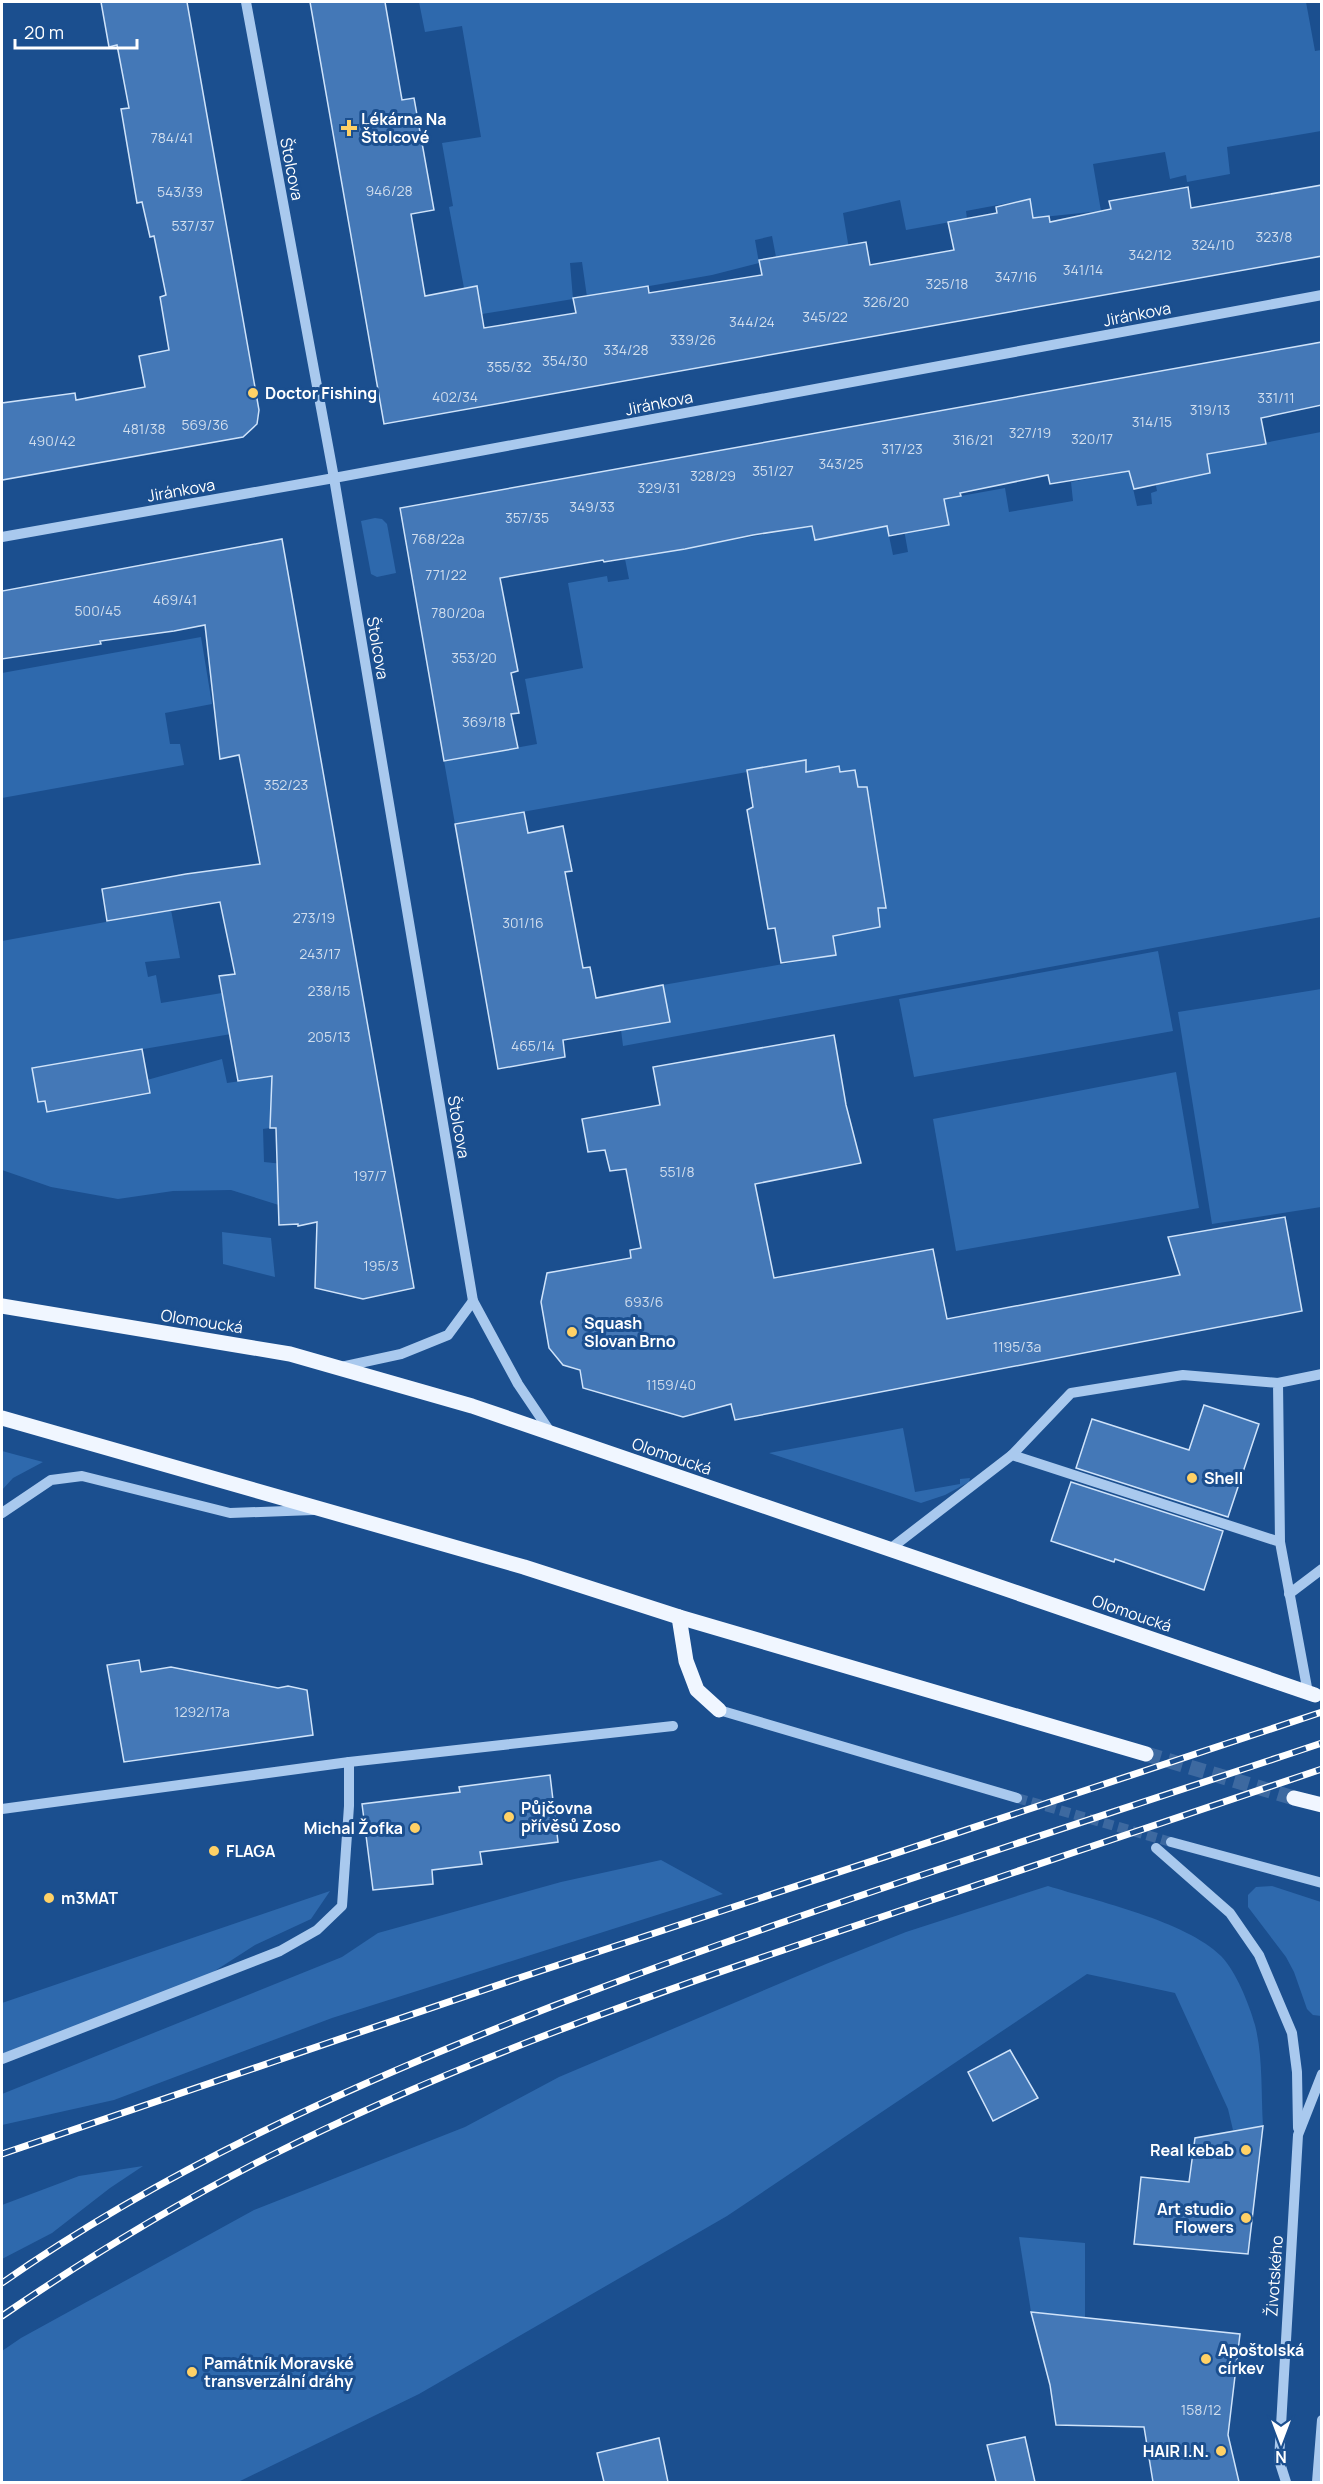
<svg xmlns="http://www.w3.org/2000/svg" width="1323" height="2484" font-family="Manrope,sans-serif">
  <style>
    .green { fill: #2e69ad }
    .building { fill: #4478b7; stroke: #cfe3fa; stroke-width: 1.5 }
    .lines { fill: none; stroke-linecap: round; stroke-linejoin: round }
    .minor-tunnel { stroke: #3d69a0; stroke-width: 10; stroke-dasharray: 10 5; stroke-linecap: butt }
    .major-tunnel { stroke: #3d69a0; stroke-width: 15; stroke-dasharray: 15 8; stroke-linecap: butt }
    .minor { stroke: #a9c9ee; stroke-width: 10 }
    .major { stroke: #f0f6ff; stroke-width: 15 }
    .rail-casing { stroke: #fff; stroke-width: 7 }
    .rail { stroke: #1b4f8f; stroke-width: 4.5; stroke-dasharray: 14; stroke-linecap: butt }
    .poi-dot { fill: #ffd166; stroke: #1b4f8f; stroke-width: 2 }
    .labels { text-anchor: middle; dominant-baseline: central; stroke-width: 6; stroke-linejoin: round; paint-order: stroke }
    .number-label { font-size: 14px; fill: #d0dded }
    .poi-label { font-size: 16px; font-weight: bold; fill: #fff; stroke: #1b4f8f; text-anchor: start }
    .street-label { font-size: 16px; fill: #fff; stroke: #1b4f8f }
  </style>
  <rect width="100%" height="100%" fill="#1b4f8f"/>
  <!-- green -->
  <g class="green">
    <path d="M419,2h887l9,49 6,-1v81l-94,16 3,27 -43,8 -1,-7 -16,4 -5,-27 -72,12 8,47 -68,7 -3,-19 -64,12 1,8 -61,11 -6,-30 -57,13 6,36 -73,8 -4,-21 -17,4 4,23 -47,12 -125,22 -5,-35 -12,1 3,36 -91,15 -5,-28 -13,2 -15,-81 4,-1 -11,-63 39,-6 -19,-111 -37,6z"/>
    <path d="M1321,432v485l-698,129 -2,-16 49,-8 -7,-37 171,-30 -4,-19 48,-9 -3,-18 8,-1 -25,-121 -20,-13 -33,-1 -2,-11 -348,62 -11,-63 93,-17 -12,-65 58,-11 -15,-85 39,-7 1,6 21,-3 -4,-20 188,-33 2,14 72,-14 6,29 15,-3 -5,-28 41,-25 61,-11 4,24 64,-11 -2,-19 58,-11 8,35 15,-2 -1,-11 6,-2 -4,-19 57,1 -3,-19z"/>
    <path d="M375,518l7,1 5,5 9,49 -19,4 -6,-3 -10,-53z"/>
    <path d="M201,637l11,67 -47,9 5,31h10l4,21 -182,33v-125z"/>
    <path d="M171,910l9,48 -35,4 3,15 8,-2 5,28 61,-10 9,41 -198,34 5,34 7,-1 2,11 102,-18 -2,-14 75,-21 5,24 47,-7 -4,52 -7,1 1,33 29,3 -8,42 -54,-17 -58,1 -55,8 -67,-12 -49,-17v-229z"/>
    <path d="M1158,951l15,80 -259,46 -15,-78z"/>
    <path d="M1321,989v218l-109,17 -34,-212z"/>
    <path d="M1176,1072l23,136 -243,43 -23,-132z"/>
    <path d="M222,1232l49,6 4,39 -52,-13z"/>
    <path d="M903,1428l12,64 45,-8v-5l10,-1 -1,4 -24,13 -24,8 -152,-50z"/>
    <path d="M2,1451l41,11 -30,16 -11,12z"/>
    <path d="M661,1860l62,34 -391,124 -218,82 -112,25v-31l340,-137 36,-24 183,-51z"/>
    <path d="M1048,1886c48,15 138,35 173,70 15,15 28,48 34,69 8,31 6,68 8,101l-30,4 -5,-21 -53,-116 -88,-19 -360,242 -308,178 -181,88h-236v-131l19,-13 233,-128 211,-83 94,-50 267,-113 80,-32z"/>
    <path d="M1272,1886l49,16v114l-8,-1 -6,-6 -13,-37 -8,-15 -38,-50v-12l8,-8z"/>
    <path d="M330,1891l-19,28 -56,26 -65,42 -188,67v-51z"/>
    <path d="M143,2166l-33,22 -58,45 -50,26v-54l77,-29z"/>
    <path d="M1019,2237l66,6v74l-54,-5z"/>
  </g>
  <!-- building -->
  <g class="building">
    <path d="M101,2h86l72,408 -2,14 -14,13 -241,43v-77l73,-10 1,7 69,-13 -6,-31 30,-6 -9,-53 6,-2 -12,-59 -4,1 -8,-35 -5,1 -16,-94 8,-1 -12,-63 -8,2z"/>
    <path d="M310,2h75l17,98 12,-2 20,112 -23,4 14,82 52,-10 7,42 92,-15 -3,-15 75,-12 1,7 113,-18 -3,-15 107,-18 4,23 84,-15 -6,-28 49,-9 -1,-6 34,-8 3,19 16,-2 1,6 61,-13 -2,-8 79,-14 3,21 131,-23v71l-938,168z"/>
    <path d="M1322,342v63l-61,13 5,26 -59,10 3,19 -76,16 -5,-18 -79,13 -2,-9 -88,18 1,3 -17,3 5,26 -60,11 -2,-10 -72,14 -3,-14 -59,9 -68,14 -81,13 -1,-2 -103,18 18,93 -7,2 8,40 -8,1 7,34 -74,13 -44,-253z"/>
    <path d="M282,539l132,749 -51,11 -48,-11 2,-66 -19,4v-2l-19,1 -3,-97h-6l2,-52 -34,5 -19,-105 16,-2 -15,-72 -113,19 -5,-32 84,-15 74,-10 -21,-109 -19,4 -15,-134 -31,6 -74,10 1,3 -99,15v-68z"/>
    <path d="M806,760v12l33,-6 1,6 15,-2 3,17h9l19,121h-8l2,19 -47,9 3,19 -55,8 -6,-35 -7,1 -21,-119 6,-3 -6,-37z"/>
    <path d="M524,812l4,21 35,-7 9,45 -7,1 18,96 7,-1 6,31 67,-13 7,37 -107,18 2,17 -67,12 -43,-245z"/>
    <path d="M834,1035l12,70 15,58 -106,21 19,94 159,-29 14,70 233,-44 -12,-38 117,-20 17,94 -567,109 -4,-16 -48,13 -100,-29 -3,-18 -17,-5 -14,-17 -8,-46 6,-29 84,-15 -1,-8 11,-2 -15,-79 -16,2 -5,-21 -17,2 -6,-33 78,-14 -7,-38z"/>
    <path d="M142,1049l8,44 -103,19 -2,-11 -7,1 -6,-34z"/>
    <path d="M1204,1405l55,19 -31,93 -152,-49 16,-49 97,31z"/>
    <path d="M1071,1482l152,49 -19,59 -89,-31 -1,3 -63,-21z"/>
    <path d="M139,1660l2,12 30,-5 107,21 10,-2 19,4 6,45 -189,27 -17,-97z"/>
    <path d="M550,1775l8,67 -78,10 2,12 -50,6 1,14 -60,6 -11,-86 98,-12 -1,-5z"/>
    <path d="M1010,2050l28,48 -45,23 -25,-49z"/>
    <path d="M1263,2126l-15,128 -114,-10 7,-67 48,5 6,-44z"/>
    <path d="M1031,2312l209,22 -12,101 11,47h-86l-9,-55 -88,-2 -6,-40z"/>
    <path d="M1025,2437l10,45h-39l-9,-37z"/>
    <path d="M659,2438l9,44h-64l-7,-29z"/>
  </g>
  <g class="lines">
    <!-- minor-tunnel -->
    <path class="minor-tunnel" d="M1017,1798l154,44"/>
    <!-- major-tunnel -->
    <path class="major-tunnel" d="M1146,1754l148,44"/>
    <!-- minor -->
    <g class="minor">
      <path d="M246,2l88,476 139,823"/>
      <path d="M2,537l332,-59 988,-183"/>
      <path d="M341,1367l60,-13 47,-19 25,-34 45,83 33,49"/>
      <path d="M1278,1383l44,-9"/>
      <path d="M1012,1455l59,-62 112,-18 95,8 2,159"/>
      <path d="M2,1513l49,-33 31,-4 148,37 83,-3"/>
      <path d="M890,1549l122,-94 268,87 28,151"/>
      <path d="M1289,1594l33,-25"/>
      <path d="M719,1710l298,88"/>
      <path d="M2,1809l347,-47 324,-36"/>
      <path d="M1171,1842l151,41"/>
      <path d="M1156,1848l74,65 29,42 33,78 5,39 1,56"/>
      <path d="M2,2059l278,-108 37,-21 25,-24 7,-100v-44"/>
      <path d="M1286,2482l-7,-22 19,-325 24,-61"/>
      <path d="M1317,2482l5,-62"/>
    </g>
    <!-- major -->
    <g class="major">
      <path d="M2,1306l288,48 182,52 843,289"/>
      <path d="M2,1418l522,149 155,50 467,137"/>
      <path d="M679,1617l7,44 11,29 22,20"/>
      <path d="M1294,1798l28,7"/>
    </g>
    <!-- rail casing -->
    <g class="rail-casing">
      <g id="rail">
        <path d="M2,2154l517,-176 803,-266"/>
        <path d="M2,2283c169,-118 359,-202 551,-277 252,-97 512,-177 769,-263"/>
        <path d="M2,2316c85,-58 173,-112 266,-159 175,-89 362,-155 548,-218 169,-57 337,-113 506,-170"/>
      </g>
    </g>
    <!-- rail -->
    <use href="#rail" class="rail"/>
  </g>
  <!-- markers -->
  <g class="poi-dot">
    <path d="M346 119h6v6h6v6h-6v6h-6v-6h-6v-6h6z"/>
    <circle cx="253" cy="393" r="6"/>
    <circle cx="572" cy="1332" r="6"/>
    <circle cx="1192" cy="1478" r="6"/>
    <circle cx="509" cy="1817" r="6"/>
    <circle cx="415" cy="1828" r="6"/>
    <circle cx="214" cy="1851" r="6"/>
    <circle cx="49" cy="1898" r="6"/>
    <circle cx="1246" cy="2150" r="6"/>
    <circle cx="1246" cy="2218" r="6"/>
    <circle cx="1206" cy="2359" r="6"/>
    <circle cx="192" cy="2372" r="6"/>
    <circle cx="1221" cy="2451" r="6"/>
  </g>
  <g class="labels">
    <!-- number labels -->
    <g class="number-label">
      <text x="172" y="137">784/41</text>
      <text x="389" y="190">946/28</text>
      <text x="180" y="191">543/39</text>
      <text x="193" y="225">537/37</text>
      <text x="1274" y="236">323/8</text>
      <text x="1213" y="244">324/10</text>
      <text x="1150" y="254">342/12</text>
      <text x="1083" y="269">341/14</text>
      <text x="1016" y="276">347/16</text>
      <text x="947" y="283">325/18</text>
      <text x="886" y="301">326/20</text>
      <text x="825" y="316">345/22</text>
      <text x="752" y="321">344/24</text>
      <text x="693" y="339">339/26</text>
      <text x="626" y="349">334/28</text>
      <text x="565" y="360">354/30</text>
      <text x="509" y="366">355/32</text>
      <text x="455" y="396">402/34</text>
      <text x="1276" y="397">331/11</text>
      <text x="1210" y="409">319/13</text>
      <text x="1152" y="421">314/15</text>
      <text x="205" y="424">569/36</text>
      <text x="144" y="428">481/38</text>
      <text x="1030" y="432">327/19</text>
      <text x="1092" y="438">320/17</text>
      <text x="973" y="439">316/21</text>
      <text x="52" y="440">490/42</text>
      <text x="902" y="448">317/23</text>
      <text x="841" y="463">343/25</text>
      <text x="773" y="470">351/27</text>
      <text x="713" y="475">328/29</text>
      <text x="659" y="487">329/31</text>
      <text x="592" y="506">349/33</text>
      <text x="527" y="517">357/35</text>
      <text x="438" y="538">768/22a</text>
      <text x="446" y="574">771/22</text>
      <text x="175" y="599">469/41</text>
      <text x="98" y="610">500/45</text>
      <text x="458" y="612">780/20a</text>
      <text x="474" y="657">353/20</text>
      <text x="484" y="721">369/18</text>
      <text x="286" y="784">352/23</text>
      <text x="314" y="917">273/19</text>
      <text x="523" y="922">301/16</text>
      <text x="320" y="953">243/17</text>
      <text x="329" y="990">238/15</text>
      <text x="329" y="1036">205/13</text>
      <text x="533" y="1045">465/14</text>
      <text x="677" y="1171">551/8</text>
      <text x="370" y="1175">197/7</text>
      <text x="381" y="1265">195/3</text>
      <text x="644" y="1301">693/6</text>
      <text x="1017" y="1346">1195/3a</text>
      <text x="671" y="1384">1159/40</text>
      <text x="202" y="1711">1292/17a</text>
      <text x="1201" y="2409">158/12</text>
    </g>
    <!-- poi labels -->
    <g class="poi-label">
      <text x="361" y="119">Lékárna Na<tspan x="361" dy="18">Štolcové</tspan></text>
      <text x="265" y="393">Doctor Fishing</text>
      <text x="584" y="1323">Squash<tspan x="584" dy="18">Slovan Brno</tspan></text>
      <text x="1204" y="1478">Shell</text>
      <text x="521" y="1808">Půjčovna<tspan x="521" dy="18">přívěsů Zoso</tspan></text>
      <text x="403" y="1828" text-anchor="end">Michal Žofka</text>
      <text x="226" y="1851">FLAGA</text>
      <text x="61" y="1898">m3MAT</text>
      <text x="1234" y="2150" text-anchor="end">Real kebab</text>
      <text x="1234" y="2209" text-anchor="end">Art studio<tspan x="1234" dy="18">Flowers</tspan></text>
      <text x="1218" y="2350">Apoštolská<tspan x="1218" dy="18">církev</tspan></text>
      <text x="204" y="2363">Památník Moravské<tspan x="204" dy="18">transverzální dráhy</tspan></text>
      <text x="1209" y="2451" text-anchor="end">HAIR I.N.</text>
    </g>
    <!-- street labels -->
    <g class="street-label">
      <text transform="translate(292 169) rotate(79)">Štolcova</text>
      <text transform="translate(1137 314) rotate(-11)">Jiránkova</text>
      <text transform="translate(659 403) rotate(-11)">Jiránkova</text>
      <text transform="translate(181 490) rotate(-10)">Jiránkova</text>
      <text transform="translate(378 648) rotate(80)">Štolcova</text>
      <text transform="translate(459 1127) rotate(80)">Štolcova</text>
      <text transform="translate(202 1321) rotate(9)">Olomoucká</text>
      <text transform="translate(672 1456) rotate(19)">Olomoucká</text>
      <text transform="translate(1132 1613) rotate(19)">Olomoucká</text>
      <text transform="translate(1274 2276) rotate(-86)">Životského</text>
    </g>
  </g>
  <!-- border -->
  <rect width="1323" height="2484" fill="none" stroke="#ffffff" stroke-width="6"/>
  <!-- north arrow -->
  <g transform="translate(1281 2442) rotate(180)" stroke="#1b4f8f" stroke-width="4.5" paint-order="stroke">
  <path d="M0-4.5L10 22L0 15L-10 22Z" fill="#ffffff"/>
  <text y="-9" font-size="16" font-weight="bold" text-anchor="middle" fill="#ffffff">N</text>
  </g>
  <!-- scale -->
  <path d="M15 39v9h122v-9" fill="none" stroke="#ffffff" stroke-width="3"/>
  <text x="24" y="39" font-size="18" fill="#ffffff" stroke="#1b4f8f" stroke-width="4.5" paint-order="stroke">20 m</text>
</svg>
